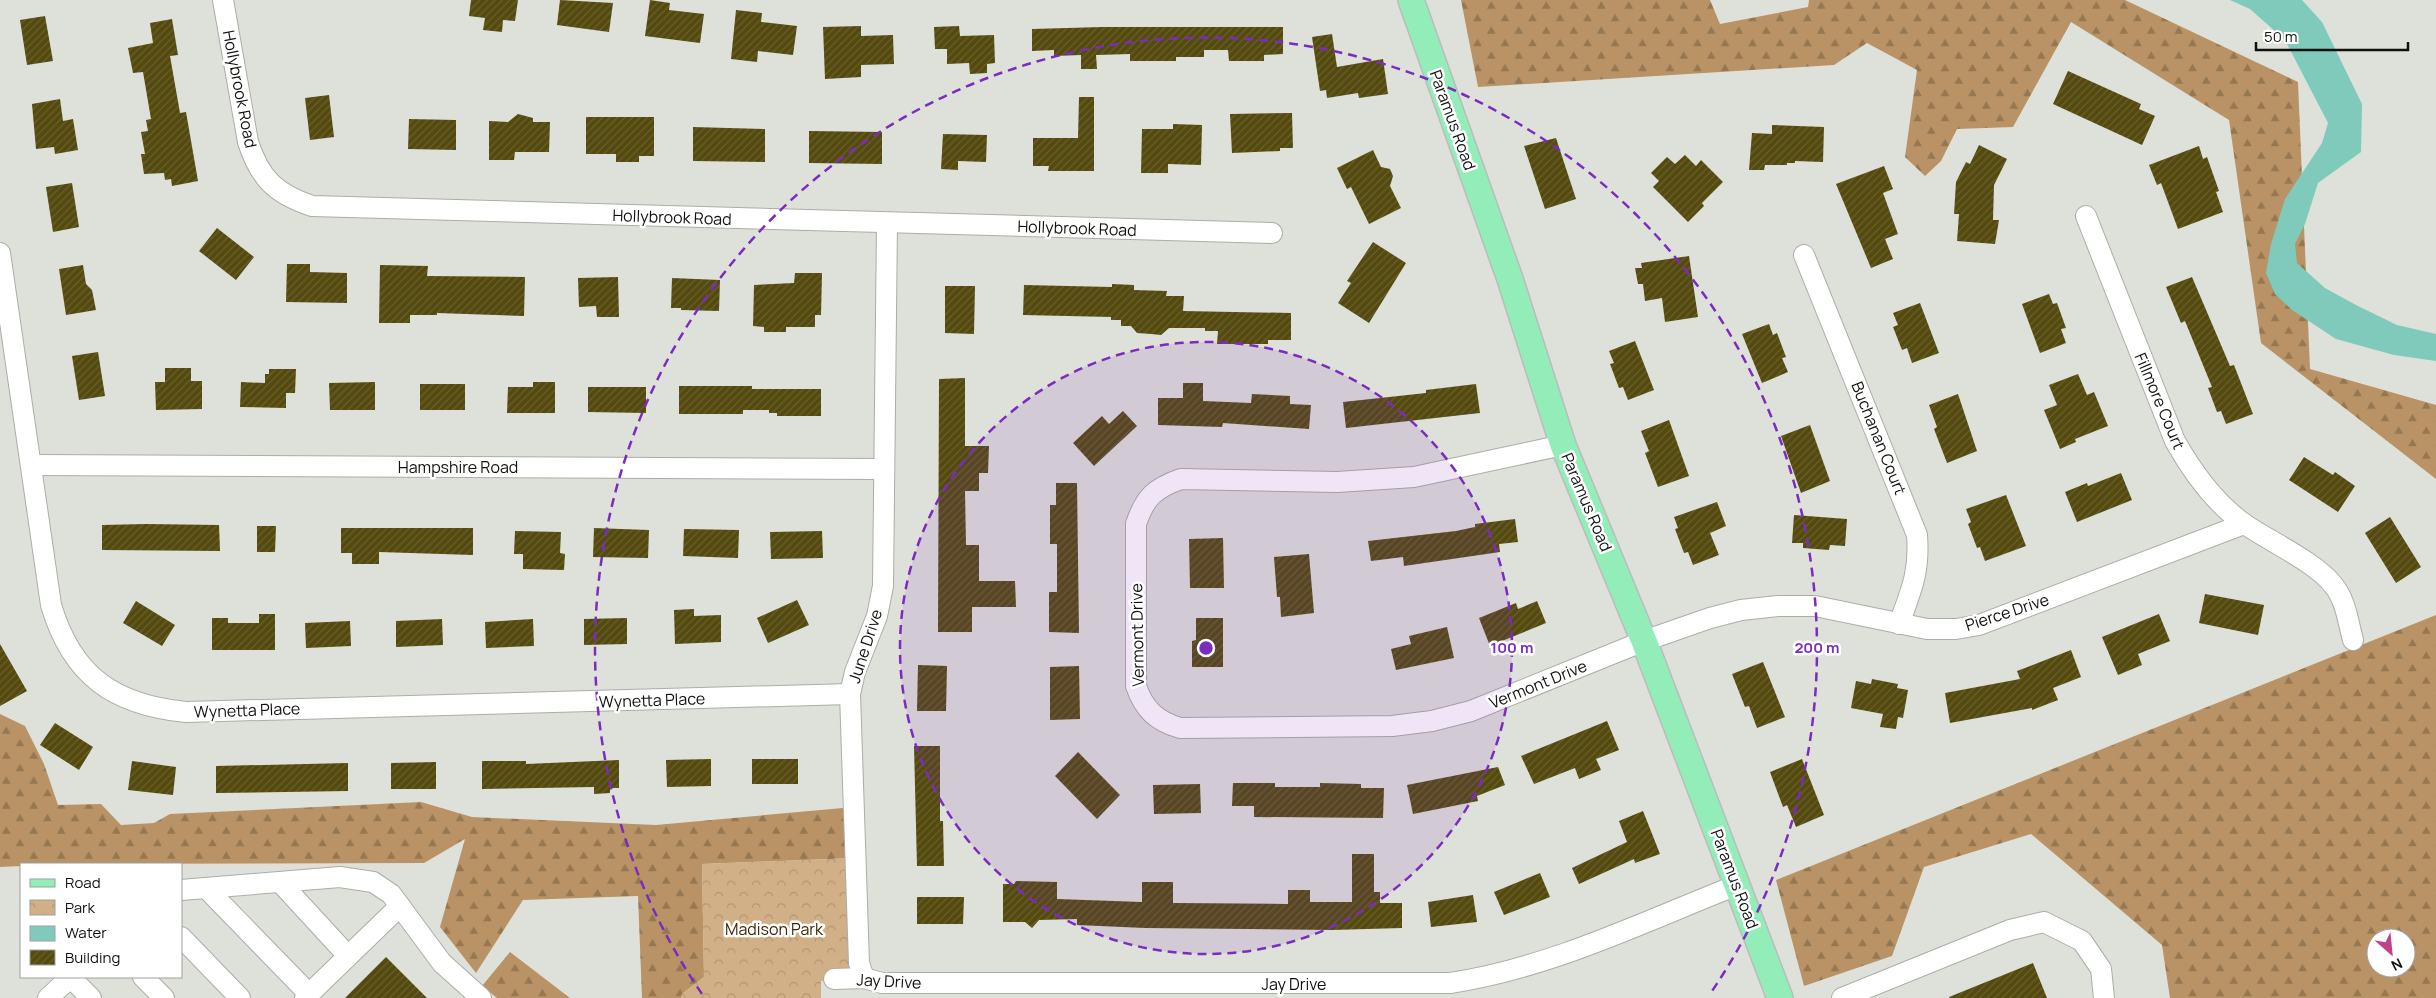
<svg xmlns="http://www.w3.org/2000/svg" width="2436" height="998" font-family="Manrope,sans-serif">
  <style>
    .forest { fill: url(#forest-firs); fill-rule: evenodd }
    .park { fill: url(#park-crowns) }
    .water { fill: #80cabc }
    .building { fill: url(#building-hatch) }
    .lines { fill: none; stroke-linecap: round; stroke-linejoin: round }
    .minor-casing { stroke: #abaea7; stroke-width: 22 }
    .major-casing { stroke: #bcbcbc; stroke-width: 28 }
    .minor { stroke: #fff; stroke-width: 20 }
    .major { stroke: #92edb8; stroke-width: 25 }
    .ring { fill: none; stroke: #7b2cbf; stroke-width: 2.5; stroke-dasharray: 9 6 }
    .labels { text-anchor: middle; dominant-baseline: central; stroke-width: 5; stroke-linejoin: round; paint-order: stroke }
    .street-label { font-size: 16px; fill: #10110e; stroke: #fff }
    .park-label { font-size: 16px; fill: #402600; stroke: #fff }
    .centre { fill: #7b2cbf; stroke: #fff; stroke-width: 2.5 }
    .ring-label { font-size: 15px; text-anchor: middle; font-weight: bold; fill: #7b2cbf; stroke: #fff; stroke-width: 5; stroke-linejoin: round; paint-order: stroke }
  </style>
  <defs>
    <pattern id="forest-firs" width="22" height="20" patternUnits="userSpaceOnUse" patternTransform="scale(1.25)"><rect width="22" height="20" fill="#b99365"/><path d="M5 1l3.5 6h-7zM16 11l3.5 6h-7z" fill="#957752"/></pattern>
    <pattern id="park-crowns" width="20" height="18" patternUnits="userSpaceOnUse" patternTransform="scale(1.25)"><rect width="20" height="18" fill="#d1b087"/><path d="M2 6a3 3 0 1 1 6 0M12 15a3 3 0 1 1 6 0" fill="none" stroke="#b29673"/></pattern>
    <pattern id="building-hatch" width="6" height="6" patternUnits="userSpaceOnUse" patternTransform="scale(1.25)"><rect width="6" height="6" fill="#544a0e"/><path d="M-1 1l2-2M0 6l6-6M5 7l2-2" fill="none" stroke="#686030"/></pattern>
  </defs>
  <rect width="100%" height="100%" fill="#dee1d9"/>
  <!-- forest -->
  <g class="forest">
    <path d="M1461,0h249l10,24 88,-17 1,-7h316l173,82 12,287 126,36v74l-175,-136 -32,-223 -158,-98 -58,105 -56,2 -16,32 -16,15 -20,-19 12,-87 -50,-27 -33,22 -356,22z"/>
    <path d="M2436,615v383h-266l-8,-53 -131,-111 -107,33 -32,89 -88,30 -28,-106zM2376,938h30v30h-30z"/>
    <path d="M0,714l25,12 19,38 14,41 43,-1 20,21 33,-2 16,-9 251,-12 51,15 184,8 198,-18 1,51 -153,6 2,113 -22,17 -1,4h-39l-4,-102 -115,4 -47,73 -36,-46 25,-88 -41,24 -403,1v2l-21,1z"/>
    <path d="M510,952l60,46h-73l-15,-12z"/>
  </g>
  <!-- park -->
  <path class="park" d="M855,858l9,120 -43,3v17h-140l1,-4 22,-17 -2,-113z"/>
  <!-- water -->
  <path class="water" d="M2230,0h72l20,22 40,82 -1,48 -43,31 -13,41 -10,20 2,19 28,25 31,17 41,20 39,9v27l-42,-6 -58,-16 -44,-29 -17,-16 -9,-21 5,-29 14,-45 37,-56 6,-20 -43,-83 -35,-31z"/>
  <!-- building -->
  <g class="building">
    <path d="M471,0h47l-3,21 -12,-1 -1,12 -19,-2 2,-12 -16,-2z"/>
    <path d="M560,0l53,3 -4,29 -52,-7z"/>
    <path d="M650,0l20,3 -1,7 35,4 -4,29 -55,-7z"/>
    <path d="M736,10l26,3 -1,9 36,4 -4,29 -35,-4 -1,11 -26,-3z"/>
    <path d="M45,16l8,45 -26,4 -7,-45z"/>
    <path d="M172,19l6,36 -8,1 10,57 6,-1 12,69 -26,5 -1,-7 -6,1 -1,-7 -20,1 -3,-20h4l-4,-22 7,-1 -2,-11 5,-1 -8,-47 -10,1 -5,-25 25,-5 -3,-20z"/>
    <path d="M861,26v10l32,-1 1,29 -33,1v12l-36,2 -2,-52z"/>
    <path d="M959,26l1,10 34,-1 1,28 -8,1v9l-17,1 -1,-11 -22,1v-15h-12l-1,-22z"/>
    <path d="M1102,27h181v27l-19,1v6h-35l-1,-11h-24v7h-28v4h-46v-7l-34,1 1,14h-16v-14l-27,1v-6l-22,1v-22z"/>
    <path d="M1332,34l5,33 46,-8 5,35 -29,4 -1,-5 -31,5 -1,-8 -6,1 -8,-54z"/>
    <path d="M2068,71l73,33 -2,5 16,7 -13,29 -89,-41z"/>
    <path d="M329,95l5,42 -24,3 -5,-42z"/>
    <path d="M1079,97h15v74h-46l1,-5h-16v-28h45z"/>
    <path d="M60,99l3,22 10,-2 5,31 -23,4 -1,-7 -18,2 -4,-45z"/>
    <path d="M1292,113l1,35h-13v3l-48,2 -2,-39z"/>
    <path d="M518,114l15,4v4h17l-1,30h-34l-1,8h-25v-39l19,1z"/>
    <path d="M586,117h68v39h-15v6h-23v-8h-30z"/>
    <path d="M409,119l47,1v30l-48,-1z"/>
    <path d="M1173,124l29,1 -1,40 -33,-1v9h-27l1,-44h31z"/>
    <path d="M1772,125l52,2 -1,35 -28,-1v2h-8v2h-22l-1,5h-15l3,-37 20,1z"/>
    <path d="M693,127l72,2v33l-72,-1z"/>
    <path d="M809,131l73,1v32l-73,-1z"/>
    <path d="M943,134l44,1 -1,27 -28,-1v9l-17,-1z"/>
    <path d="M1556,138l20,61 -31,10 -21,-63z"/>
    <path d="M1979,145l28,14 -13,26 -1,35h6l-4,24 -38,-3 2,-27h-5l2,-32 10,-20 4,2z"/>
    <path d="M2199,146l4,13 4,-2 12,34 -3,1 7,20 -45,17 -17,-46 -4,2 -8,-20z"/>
    <path d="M1373,150l8,17 9,2 3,7 -3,10 11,22 -32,16 -18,-37 -4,2 -10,-21z"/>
    <path d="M1685,155l11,11 5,-6 22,22 -21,21 2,3 -16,16 -35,-35 6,-6 -8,-8 16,-16 8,7z"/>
    <path d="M1884,166l9,23 -10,4 15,41 -13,5 8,20 -22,9 -35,-84z"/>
    <path d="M72,183l7,44 -26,5 -7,-45z"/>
    <path d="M217,228l37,29 -18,23 -37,-29z"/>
    <path d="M1373,242l33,21 -37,60 -31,-20 13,-20 -4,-2z"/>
    <path d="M1689,256l9,61 -33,5 -3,-24 -17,3 -2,-17h-5l-3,-16h7l-1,-5z"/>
    <path d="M287,264h23v8l37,1v30l-61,-1z"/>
    <path d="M83,265l3,19 6,6 4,20 -30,5 -7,-46z"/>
    <path d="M380,265l48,1 -1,10 98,1 -1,39 -87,-3v2h-27v8h-31z"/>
    <path d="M795,273h27l-1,42h-6v12h-29v5h-22v-5l-11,-1 1,-41 40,-2z"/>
    <path d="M618,277l1,40h-22l-1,-11 -17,1 -1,-29z"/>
    <path d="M2192,277l38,89 4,-1 19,49 -27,10 -5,-13 -4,1 -9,-24 4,-1 -27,-66 -4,2 -15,-36z"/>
    <path d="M672,278l48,2 -1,31 -38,-1v-2h-10z"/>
    <path d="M1112,284l22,1v5l33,1 -1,5h18l-1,15 108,2v27h-23v4h-51l1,-13h-13v-3h-36l-8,7 -10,-1 -14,-1 -6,-7h-10v-6h-10v-3l-88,-2 1,-30 88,2z"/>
    <path d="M945,286h30l-1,48 -29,-1z"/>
    <path d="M2049,294l4,10 4,-1 9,25 -5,1 5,14 -26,10 -18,-49z"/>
    <path d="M1920,303l19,50 -27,10 -5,-15 -5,2 -9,-23 5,-2 -5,-12z"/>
    <path d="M1769,324l4,11 4,-2 9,24 -4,1 6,14 -26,11 -20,-49z"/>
    <path d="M1635,341l19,49 -26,10 -5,-13 -4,1 -9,-24 4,-1 -5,-12z"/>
    <path d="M98,352l7,44 -26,4 -7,-44z"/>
    <path d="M165,368h26v13h11v28l-46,1 -1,-28h10z"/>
    <path d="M269,369h27l-1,24h-9v15l-46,-1 1,-25 24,1v-9h4z"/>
    <path d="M2078,374l9,21 7,-3 14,34 -33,13 1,3 -16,7 -16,-39 13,-5 -8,-20z"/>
    <path d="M965,378v68h24l-1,27h-9v18h-14l1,54h13v36h36l1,26h-44v25h-34l1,-253z"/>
    <path d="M375,382v28h-45l-1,-27z"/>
    <path d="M533,382h22v31h-48l1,-26h25z"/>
    <path d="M1183,383h20v18l48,2 1,-9 38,2v8l21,1 -2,24 -86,-6 -1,4 -64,-2v-27h25z"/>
    <rect x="420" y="384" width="45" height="26"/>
    <path d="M1476,384l4,29 -134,15 -3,-26 83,-9v-3z"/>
    <path d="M679,386h73v3h69v27h-44v-3h-8v-3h-26v4h-64z"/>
    <path d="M588,387h58v26l-58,-1z"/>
    <path d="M1958,394l19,57 -30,12 -13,-34 3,-2 -8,-22z"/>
    <path d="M1123,411l14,15 -43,40 -21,-23 29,-27 7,8z"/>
    <path d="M1669,420l20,56 -31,11 -13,-34 4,-2 -8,-20z"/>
    <path d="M1810,425l20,56 -29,12 -20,-57z"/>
    <path d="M2304,457l29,18 2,-3 20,14 -17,26 -49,-32z"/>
    <path d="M2121,473l11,27 -55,22 -12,-30 22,-9 1,3z"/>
    <path d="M1056,483h21l2,150 -30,-1v-40h8v-48h-7v-39h6z"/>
    <path d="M2006,495l20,51 -41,15 -5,-14 -3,1 -9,-24 3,-2 -5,-13z"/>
    <path d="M1717,502l9,24 -16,7 9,22 -26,10 -5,-13 -4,1 -9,-24 3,-1 -4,-11z"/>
    <path d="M1794,515l53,4 -2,27 -15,-1 -1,5 -26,-2v-5h-11z"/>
    <path d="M2390,517l31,50 -25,16 -31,-50z"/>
    <path d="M1515,519l3,23 -19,2 1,8 -96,14 -1,-9 -32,4 -3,-20 88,-10 19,-4v-3z"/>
    <path d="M146,524l73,1 1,26 -118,-1v-25z"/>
    <path d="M257,526h19l-1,26h-18z"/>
    <path d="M341,528h132v27l-94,-3v12h-27v-11h-11z"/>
    <path d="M594,528l55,2 -1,28 -55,-1z"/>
    <path d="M684,529l55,1 -1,28 -55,-2z"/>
    <path d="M515,531l46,1 -1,21 5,1 -1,16 -41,-1v-15h-9z"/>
    <path d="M822,531l1,27 -52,1 -1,-27z"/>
    <path d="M1223,538l1,50h-34l-1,-49z"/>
    <path d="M1309,554l5,59 -33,4 -1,-20h-3l-3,-40z"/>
    <path d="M2205,594l59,11 -6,30 -59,-12z"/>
    <path d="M797,600l12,25 -41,18 -11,-25z"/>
    <path d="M136,601l39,24 -13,21 -39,-23z"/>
    <path d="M1537,601l9,22 -56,23 -11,-28 37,-15 2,6z"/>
    <path d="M694,609v7l27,-1v27l-46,2 -1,-34z"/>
    <path d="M259,614h16v36h-63v-32h16v5h31z"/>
    <path d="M2159,614l11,27 -32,13 4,11 -24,10 -16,-38z"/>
    <path d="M627,618v26l-43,1v-26z"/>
    <path d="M1196,618h27v49h-31v-26l4,-1z"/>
    <path d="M442,619l1,26 -47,2v-26z"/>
    <path d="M533,619l1,27 -48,2 -1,-26z"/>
    <path d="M350,621l1,25 -45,2 -1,-25z"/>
    <path d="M1447,627l7,31 -58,12 -5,-21 20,-5 -2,-8z"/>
    <path d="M0,644l27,47 -27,15z"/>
    <path d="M2071,650l10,27 -28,11 5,12 -26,10v-2l-82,15 -5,-30 75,-14 -3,-8z"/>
    <path d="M1763,662l22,55 -28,11 -8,-22 -4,1 -13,-33z"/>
    <path d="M918,665l29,1 -1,45h-29z"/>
    <path d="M1079,666l1,53 -30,1v-53z"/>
    <path d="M1872,679l26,5 -1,4 11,2 -5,28 -5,-1 -2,12 -16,-2 3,-13 -32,-6 5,-27 15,3z"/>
    <path d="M1607,721l12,29 -23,9 5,11 -22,9 -4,-11 -41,16 -13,-28z"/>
    <path d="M55,723l38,24 -14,23 -39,-25z"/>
    <path d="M914,746h26v75h3l1,45h-27z"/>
    <path d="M1078,752l42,43 -23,24 -42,-43z"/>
    <path d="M711,759v27l-44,1 -1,-27z"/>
    <rect x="752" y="759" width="46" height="25"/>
    <path d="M1802,759l22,56 -28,12 -9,-22 -4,2 -13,-35z"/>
    <path d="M619,760v28h-9v5l-16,1v-7l-112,2v-28h44v3z"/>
    <path d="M132,761l44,6 -3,28 -45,-5z"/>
    <path d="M436,762v27h-45v-26z"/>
    <path d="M348,763v28l-132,2v-27z"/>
    <path d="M1498,767l7,18 -28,11 1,5 -65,13 -6,-29z"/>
    <path d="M1233,783h42v4h45v-4l41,1v4h23l-1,30 -129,-1v-11h-22z"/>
    <path d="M1200,784l1,29 -47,1 -1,-29z"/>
    <path d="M1643,811l17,43 -25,9 -1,-4 -55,25 -7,-16 55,-26 -8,-21z"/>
    <path d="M1352,854h22v38h6v11h22v25l-70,2 -187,-2 -68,-3v-6l-38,1 -7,8 -7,-6h-22v-38h11l2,-3 41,1v17l85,3v-20h31v21l115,1v-14h22v12h42z"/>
    <path d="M1540,873l10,24 -46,18 -10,-23z"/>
    <path d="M1473,895l4,27 -46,5 -3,-25z"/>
    <path d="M917,897h47l-1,27h-46z"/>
    <path d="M386,957l41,41h-82z"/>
    <path d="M2033,963l14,35h-98v-1z"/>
  </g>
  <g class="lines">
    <!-- minor casing -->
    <g class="minor-casing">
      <g id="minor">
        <path d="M223,0l25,142c12,37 28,52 64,64l960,27"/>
        <path d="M2086,216l89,225c18,32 40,63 71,84 25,17 71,38 88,61 12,15 14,36 19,54"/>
        <path d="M0,253l51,352c21,71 63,100 135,107l664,-18"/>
        <path d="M1804,255l113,280c3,37 -6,56 -18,89"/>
        <path d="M1563,445l-149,32 -77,5 -156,-3c-26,9 -36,18 -45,45v162c8,23 20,35 44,42l212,-2 40,-5 39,-10 173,-70 66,-23 31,-8 37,-4h37l112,23h29l23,-4 265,-101"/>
        <path d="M32,465l852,4"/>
        <path d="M280,882l68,74"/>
        <path d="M206,888l103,106"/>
        <path d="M181,890l159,-13 33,5 18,12 51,69 39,35"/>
        <path d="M181,937l59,61"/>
        <path d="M70,977l21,21"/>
        <path d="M143,977l21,21"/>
        <path d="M864,978l-5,-15 -9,-269 5,-22 22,-56 6,-30 4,-363"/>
        <path d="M834,979l30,-1 18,5h568c100,-15 193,-61 287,-98"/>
        <path d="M48,998l23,-21"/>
        <path d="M305,998l95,-92"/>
        <path d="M1842,998l168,-68 34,-8 38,19 19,28 3,29"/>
      </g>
    </g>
    <!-- major casing -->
    <g class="major-casing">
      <path id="major" d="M1411,0l99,279 53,166 81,196 136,357"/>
    </g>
    <!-- minor -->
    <use href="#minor" class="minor"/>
    <!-- major -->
    <use href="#major" class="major"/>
  </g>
  <!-- distance rings -->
  <circle cx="1206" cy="648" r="306" fill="#7b2cbf" fill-opacity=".12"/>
  <g class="ring">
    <circle cx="1206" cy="648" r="306"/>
    <path d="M702 994A611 611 0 1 1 1710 994"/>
  </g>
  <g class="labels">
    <!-- street labels -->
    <g class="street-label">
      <text transform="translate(240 89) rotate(79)">Hollybrook Road</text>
      <text transform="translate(1453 120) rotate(70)">Paramus Road</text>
      <text transform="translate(672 217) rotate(2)">Hollybrook Road</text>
      <text transform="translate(1077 228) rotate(2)">Hollybrook Road</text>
      <text transform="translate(2160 401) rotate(67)">Fillmore Court</text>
      <text transform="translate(1879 438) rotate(68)">Buchanan Court</text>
      <text x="458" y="467">Hampshire Road</text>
      <text transform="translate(1587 502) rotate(67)">Paramus Road</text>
      <text transform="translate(2007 612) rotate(-18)">Pierce Drive</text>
      <text transform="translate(1137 635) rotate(-91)">Vermont Drive</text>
      <text transform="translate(865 646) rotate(-72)">June Drive</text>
      <text transform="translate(1538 684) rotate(-22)">Vermont Drive</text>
      <text transform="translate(652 700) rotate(-2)">Wynetta Place</text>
      <text transform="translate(247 710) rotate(-2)">Wynetta Place</text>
      <text transform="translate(1735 879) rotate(69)">Paramus Road</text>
      <text transform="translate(889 981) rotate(3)">Jay Drive</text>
      <text x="1294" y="984">Jay Drive</text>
    </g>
    <!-- park labels -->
    <g class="park-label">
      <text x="774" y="929">Madison Park</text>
    </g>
  </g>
  <circle cx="1206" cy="648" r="8" class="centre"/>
  <g class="ring-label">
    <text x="1512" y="653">100 m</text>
    <text x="1817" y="653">200 m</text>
  </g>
  <!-- legend -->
  <rect x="20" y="863" width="162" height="115" fill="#ffffff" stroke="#9fa09f"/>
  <rect x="30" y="879" width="25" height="8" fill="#92edb8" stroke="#9fa09f"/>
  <text x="65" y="888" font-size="15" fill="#10110e">Road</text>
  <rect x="30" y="900" width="25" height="15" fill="url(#park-crowns)" stroke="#9fa09f"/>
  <text x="65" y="913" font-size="15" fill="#10110e">Park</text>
  <rect x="30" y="926" width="25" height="15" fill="#80cabc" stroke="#9fa09f"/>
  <text x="65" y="938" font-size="15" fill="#10110e">Water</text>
  <rect x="30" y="950" width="25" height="15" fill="url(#building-hatch)" stroke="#9fa09f"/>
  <text x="65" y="963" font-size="15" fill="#10110e">Building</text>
  <!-- north arrow -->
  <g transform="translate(2391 953) rotate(153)"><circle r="24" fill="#ffffff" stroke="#9fa09f"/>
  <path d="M0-4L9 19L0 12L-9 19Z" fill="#c44188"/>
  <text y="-8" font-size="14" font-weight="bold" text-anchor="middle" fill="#10110e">N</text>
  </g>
  <!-- scale -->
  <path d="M2256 42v8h152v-8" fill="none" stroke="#10110e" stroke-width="2.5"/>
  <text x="2264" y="42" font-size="15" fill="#10110e" stroke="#ffffff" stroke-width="4" paint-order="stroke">50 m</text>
</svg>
